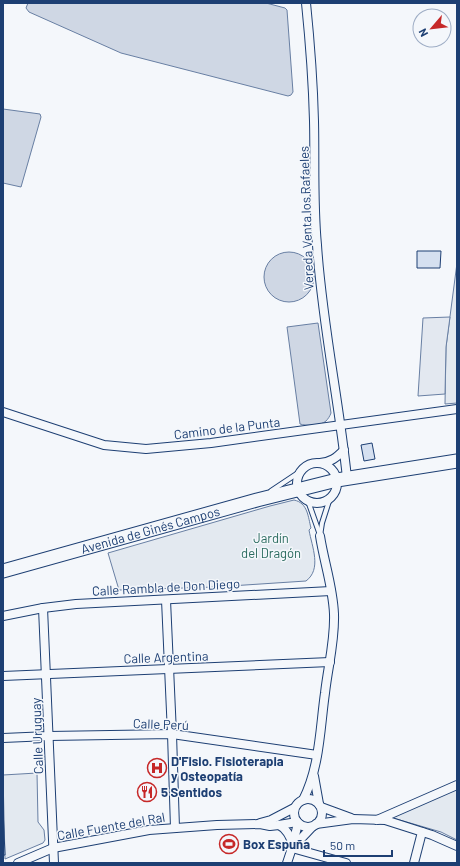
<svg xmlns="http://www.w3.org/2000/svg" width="460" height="866" font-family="Barlow,sans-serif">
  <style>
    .green { fill: #e3e9f0; stroke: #687fa3 }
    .parking { fill: #e3e8f0; stroke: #687fa3 }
    .water { fill: #cfd7e4; stroke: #687fa3 }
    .building { fill: #d5e0f0; stroke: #1d3f73 }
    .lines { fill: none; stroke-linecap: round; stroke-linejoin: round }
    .service-casing { stroke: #1d3f73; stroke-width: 6 }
    .minor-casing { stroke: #1d3f73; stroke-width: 10 }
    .primary-casing { stroke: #1d3f73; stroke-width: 15 }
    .service { stroke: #f4f7fb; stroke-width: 4 }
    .minor { stroke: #f4f7fb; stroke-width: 8 }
    .primary { stroke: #f4f7fb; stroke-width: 13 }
    .labels { text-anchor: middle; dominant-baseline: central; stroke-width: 3; stroke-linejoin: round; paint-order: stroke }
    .street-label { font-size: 13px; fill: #1d3f73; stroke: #f4f7fb }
    .park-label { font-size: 13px; fill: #2c6c60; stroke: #f4f7fb }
    .poi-label { font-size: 13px; font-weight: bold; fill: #1d3f73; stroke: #f4f7fb; text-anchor: start }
  </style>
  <rect width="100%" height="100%" fill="#f4f7fb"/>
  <!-- green -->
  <g class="green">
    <path d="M457,263v140l-12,1 1,-57z"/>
    <path d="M294,500c14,3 14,17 17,28l-2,2c3,17 13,39 -3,51l-91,6 -96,3 -11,-37 162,-47z"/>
    <path d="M37,773l1,49 6,8 1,10 -2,3 -38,16 -2,-84z"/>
    <path d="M457,788v52l-16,-8 -48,-14v-3z"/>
  </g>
  <!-- parking -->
  <path class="parking" d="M450,317l-4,30 -1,47 -27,2 5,-78z"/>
  <!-- water -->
  <g class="water">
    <path d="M28,3h238l19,5 2,2 6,82 -2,3 -3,1 -167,-43 -92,-41 -3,-4z"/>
    <path d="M3,109l37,5 1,3 -20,70 -18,-4z"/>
    <circle cx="289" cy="277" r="25"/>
    <path d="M318,323l13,90c-1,3 -3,6 -5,8 -5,5 -20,5 -26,3l-13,-97z"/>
  </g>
  <!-- building -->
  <g class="building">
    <path d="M417,251h24l-1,17h-23z"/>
    <path d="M372,443l3,16 -11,2 -3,-16z"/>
    <path d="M3,808l2,47h-2z"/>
  </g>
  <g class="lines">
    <!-- service casing -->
    <g class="service-casing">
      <g id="service">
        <path d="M271,491l30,-20"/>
        <path d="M308,501l12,34"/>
        <path d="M320,536l2,-13 8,-25"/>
      </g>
    </g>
    <!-- minor casing -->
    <g class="minor-casing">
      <g id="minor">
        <path d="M306,3c4,39 7,78 8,118 1,41 -1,83 3,124 5,78 22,155 30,233"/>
        <path d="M3,412l101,33 42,4 65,-6 246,-34"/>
        <path d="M320,463c11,-1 16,-5 24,-13"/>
        <circle cx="317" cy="483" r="20"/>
        <path d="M166,600l6,134 3,94"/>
        <path d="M43,608l11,255"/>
        <path d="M3,616l40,-8 33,-4 255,-13"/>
        <path d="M3,676l327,-14"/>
        <path d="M3,738l46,-2 123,-2 145,21"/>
        <path d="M314,776l5,28"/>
        <circle cx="308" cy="813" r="14"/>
        <path d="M303,800c17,-33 17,-72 22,-107 3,-27 10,-52 9,-79 -1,-27 -10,-52 -14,-78"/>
        <path d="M321,807l30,11"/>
        <path d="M377,820l80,-35"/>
        <path d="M260,823l11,-3 23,-12"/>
        <path d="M316,824l37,-5 32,1 47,15 25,11"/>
        <path d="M279,825c8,4 11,12 14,19"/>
        <path d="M294,846l18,-19"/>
        <path d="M292,848l54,15"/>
        <path d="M18,863l35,-15 96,-18 68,-5 43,-1 10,2 9,-1 18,-3"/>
        <path d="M287,863l5,-15 6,-25"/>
        <path d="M414,863l8,-31"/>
      </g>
    </g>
    <!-- primary casing -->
    <g class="primary-casing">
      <g id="primary">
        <path id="s1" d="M3,571l254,-71 80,-20 120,-19"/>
      </g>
    </g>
    <!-- service -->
    <use href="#service" class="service"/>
    <!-- minor -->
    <use href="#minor" class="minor"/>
    <!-- primary -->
    <use href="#primary" class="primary"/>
  </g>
  <!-- icons -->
  <defs>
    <g id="hospital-ring" transform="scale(1)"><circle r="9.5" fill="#f4f7fb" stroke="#c62828" stroke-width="1.5"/><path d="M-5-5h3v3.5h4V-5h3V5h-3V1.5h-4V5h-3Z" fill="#c62828"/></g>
    <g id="restaurant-ring" transform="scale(1)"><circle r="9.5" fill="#f4f7fb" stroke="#c62828" stroke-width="1.5"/><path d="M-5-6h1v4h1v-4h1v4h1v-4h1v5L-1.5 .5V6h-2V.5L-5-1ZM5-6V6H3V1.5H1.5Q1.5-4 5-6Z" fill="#c62828"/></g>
    <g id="stadium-ring" transform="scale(1)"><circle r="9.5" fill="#f4f7fb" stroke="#c62828" stroke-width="1.5"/><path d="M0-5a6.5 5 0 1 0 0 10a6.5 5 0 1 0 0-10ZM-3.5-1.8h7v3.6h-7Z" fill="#c62828"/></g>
  </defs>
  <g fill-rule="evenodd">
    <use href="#hospital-ring" x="157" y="768"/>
    <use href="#restaurant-ring" x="147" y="792"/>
    <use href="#stadium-ring" x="229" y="844"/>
  </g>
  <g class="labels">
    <!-- street labels -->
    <g class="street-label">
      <text transform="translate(306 218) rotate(-92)">Vereda Venta los Rafaeles</text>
      <text transform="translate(227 428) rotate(-7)">Camino de la Punta</text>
      <text stroke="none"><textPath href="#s1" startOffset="153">Avenida de Ginés Campos</textPath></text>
      <text transform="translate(166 587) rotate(-3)">Calle Rambla de Don Diego</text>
      <text transform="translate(166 657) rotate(-2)">Calle Argentina</text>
      <text transform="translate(161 724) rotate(2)">Calle Perú</text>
      <text transform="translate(37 736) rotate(-92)">Calle Uruguay</text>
      <text transform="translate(111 826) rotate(-10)">Calle Fuente del Ral</text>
    </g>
    <!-- park labels -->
    <g class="park-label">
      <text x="271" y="538">Jardín<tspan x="271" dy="15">del Dragón</tspan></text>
    </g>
    <!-- poi labels -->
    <g class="poi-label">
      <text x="171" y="761">D'Fisio. Fisioterapia<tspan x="171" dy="15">y Osteopatía</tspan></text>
      <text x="161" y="792">5 Sentidos</text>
      <text x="243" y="844">Box Espuña</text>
    </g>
  </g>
  <!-- border -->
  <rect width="460" height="866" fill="none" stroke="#1d3f73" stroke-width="8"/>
  <!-- north arrow -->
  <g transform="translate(432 28) rotate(242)"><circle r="19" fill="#f4f7fb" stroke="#9eadc5"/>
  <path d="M0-3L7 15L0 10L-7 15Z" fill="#c62828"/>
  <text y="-6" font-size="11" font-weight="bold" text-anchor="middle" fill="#1d3f73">N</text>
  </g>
  <!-- scale -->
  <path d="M324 850v6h68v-6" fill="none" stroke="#1d3f73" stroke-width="2"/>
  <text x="330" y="850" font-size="12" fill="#1d3f73" stroke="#f4f7fb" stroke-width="3" paint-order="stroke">50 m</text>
</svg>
